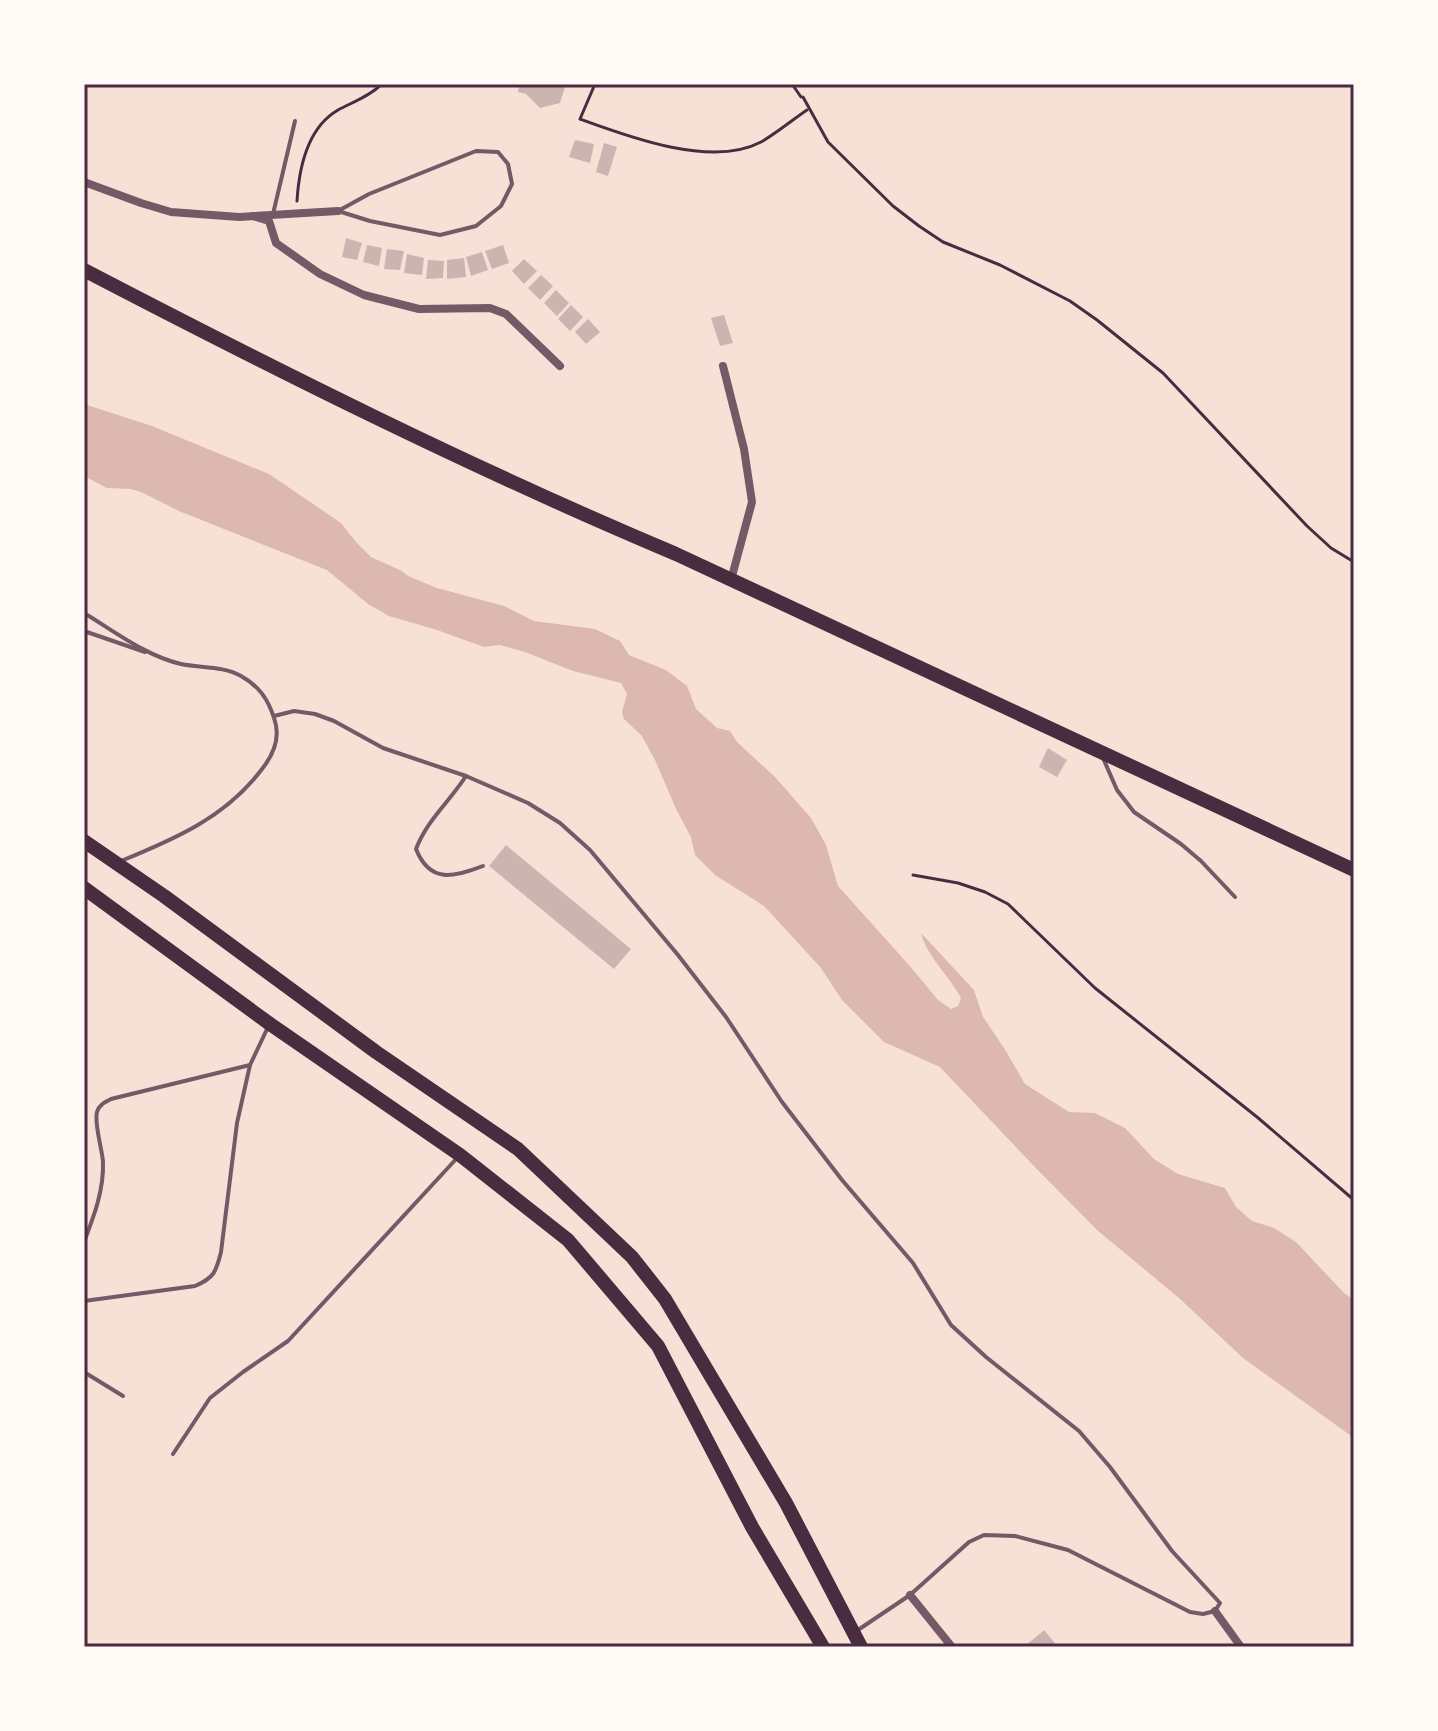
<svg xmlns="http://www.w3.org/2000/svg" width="1438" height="1731" font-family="Barlow,sans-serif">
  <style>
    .water { fill: #dcb8b0 }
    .building { fill: #ccb4b1 }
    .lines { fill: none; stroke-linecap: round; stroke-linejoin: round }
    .path { stroke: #4a2c40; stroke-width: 3 }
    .service { stroke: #755966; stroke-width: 4 }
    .minor { stroke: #755966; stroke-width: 8 }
    .primary { stroke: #4a2c40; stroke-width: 14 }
    .trunk { stroke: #4a2c40; stroke-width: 14 }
    .neatline { fill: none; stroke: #4a2c40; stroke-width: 3 }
  </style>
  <rect width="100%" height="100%" fill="#f7e1d7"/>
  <!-- water -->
  <path class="water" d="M84,404l68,22 117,48 72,49 15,19 15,15 31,14 6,5 29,12 67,18 30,15 61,8 25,12 9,14 37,15 21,16 9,23 21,19 13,3 7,11 38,35 36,41 15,27 12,41 71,79 29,35 13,9 7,-3 3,-8c-11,-21 -35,-43 -40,-65l53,57 9,27 21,31 21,36 44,28 26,1 30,15 29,31 24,15 47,14 11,19 16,14 22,7 22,14 48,51 10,7v138l-111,-80 -64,-60 -82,-68 -67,-68 -90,-95 -56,-25 -42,-42 -21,-32 -57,-62 -49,-31 -20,-20 -4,-18 -15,-28 -20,-47 -14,-26 -18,-17 -2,-7 5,-18 -6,-11 -48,-12 -48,-19 -25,-7 -16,2 -47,-17 -48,-14 -21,-12 -41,-34 -148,-59 -38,-19 -10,-3 -24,-1 -23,-12z"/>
  <!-- building -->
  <g class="building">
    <path d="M519,84h47l-6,19 -20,5 -14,-14 -8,-2z"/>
    <path d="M575,140l19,4 -4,19 -21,-6z"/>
    <path d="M604,143l13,4 -9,29 -12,-4z"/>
    <path d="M346,238l16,5 -5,17 -15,-3z"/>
    <path d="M367,245l15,3 -3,18 -16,-4z"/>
    <path d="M503,245l6,18 -17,6 -7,-18z"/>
    <path d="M387,249l17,2 -4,19 -16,-1z"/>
    <path d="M482,252l6,18 -17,6 -5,-19z"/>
    <path d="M407,254l17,4 -2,17 -18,-2z"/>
    <path d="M464,258l2,19 -19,2v-19z"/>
    <path d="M524,259l13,12 -13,13 -12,-13z"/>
    <path d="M428,260l16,1 -1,17 -17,1z"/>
    <path d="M541,275l12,11 -13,14 -12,-12z"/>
    <path d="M556,290l13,13 -12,13 -13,-13z"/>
    <path d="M571,305l12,12 -13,14 -12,-12z"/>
    <path d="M724,315l9,28 -13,3 -9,-28z"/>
    <path d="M588,319l12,13 -14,12 -11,-12z"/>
    <path d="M1048,748l19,12 -10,17 -18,-10z"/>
    <path d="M506,845l125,104 -17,20 -125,-103z"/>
    <path d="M1044,1630l14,17h-34z"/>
  </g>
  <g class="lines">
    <!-- path -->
    <g class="path">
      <path d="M595,84l-15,35c49,18 132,49 181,23 16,-9 31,-22 46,-32"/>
      <path d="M792,84l9,13"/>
      <path d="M803,97l25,45 65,64 26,20 24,16 57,23 70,36 27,19 66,53 144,153 24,22 23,14"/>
      <path d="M297,201c2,-33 10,-73 41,-91 15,-8 32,-14 44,-26"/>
      <path d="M913,875l45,8 27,9 23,12 87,84 162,129 97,83"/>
    </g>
    <!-- service -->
    <g class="service">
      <path d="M476,151l22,1 10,12 4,20 -11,22 -25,20 -36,9 -70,-14 -32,-10 31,-17z"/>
      <path d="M273,214l22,-93"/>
      <path d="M84,613c30,18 62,43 97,51 19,4 43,2 60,12 18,10 27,23 33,42 7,19 0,36 -12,51 -36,48 -87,70 -141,92"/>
      <path d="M84,631l61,21"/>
      <path d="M274,716l20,-5 21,3 19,7 49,27 83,28 62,27 32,20 30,27 88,105 48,62 56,85 60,78 71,83 38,62 35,32 93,74 31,36 62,84 48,52 -5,8 -12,3 -13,-2 -122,-62 -53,-14 -31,-1 -15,7 -59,53 -55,37"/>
      <path d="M1103,758l14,32 17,22 47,32 20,17 34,36"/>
      <path d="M466,776c-16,25 -39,44 -50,73 14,35 38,28 67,17"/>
      <path d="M84,1242c10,-26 20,-52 19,-80 -1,-14 -9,-38 -6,-50 2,-7 8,-10 14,-13l139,-34"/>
      <path d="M84,1301l111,-15c19,-8 21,-14 26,-34l16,-129 13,-58 18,-38"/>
      <path d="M84,1372l39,24"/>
      <path d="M173,1454l37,-56 33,-26 45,-31 170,-184"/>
    </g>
    <!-- minor -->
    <g class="minor">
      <path d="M84,182l57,21 30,9 68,5 99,-6"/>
      <path d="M253,216l16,5 7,22 44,31 44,21 55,14 71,-1 16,6 54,52"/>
      <path d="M723,366l21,83 8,53 -21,78"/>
      <path d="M910,1595l42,52"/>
      <path d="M1215,1611l26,36"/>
    </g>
    <!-- primary -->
    <path class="primary" d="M84,270c194,101 390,199 592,284l678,316"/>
    <!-- trunk -->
    <g class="trunk">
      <path d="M84,841l80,55 212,156 142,97 114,108 33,42 121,204 75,144"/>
      <path d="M84,888l186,136 190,131 108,85 90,106 94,181 71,120"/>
    </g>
  </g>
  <!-- border -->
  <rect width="1438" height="1731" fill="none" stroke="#fffaf5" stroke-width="172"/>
  <rect x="86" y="86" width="1266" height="1559" class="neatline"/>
</svg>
